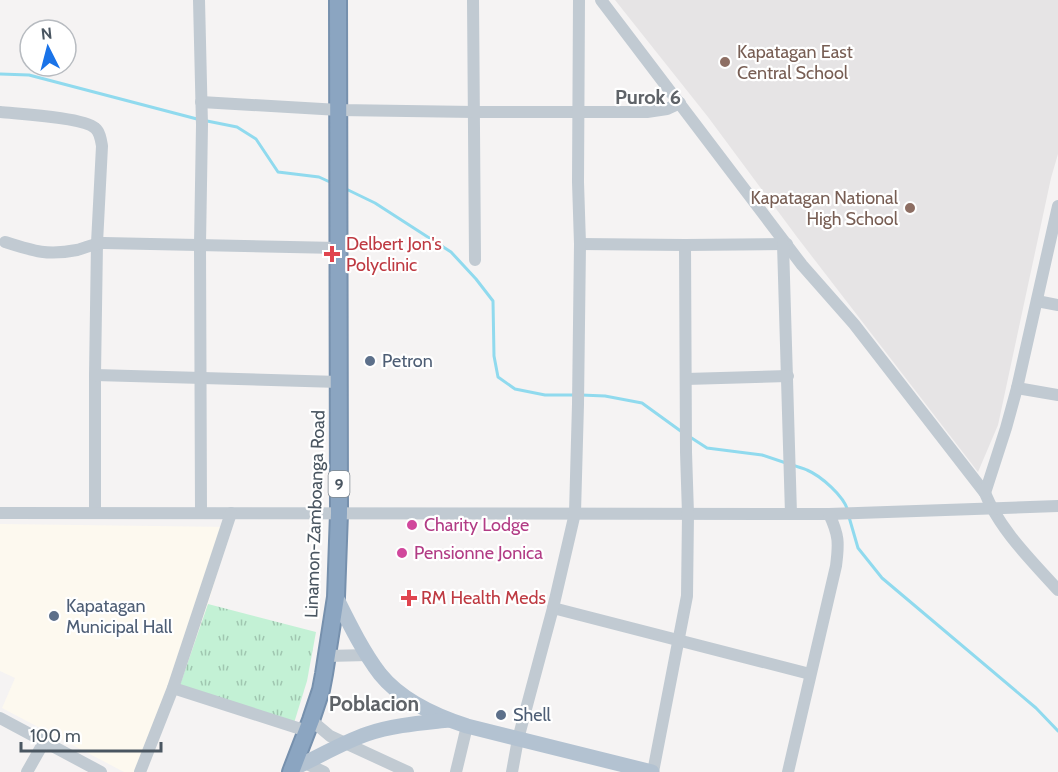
<svg xmlns="http://www.w3.org/2000/svg" width="1058" height="772" font-family="Cabin,sans-serif">
  <style>
    .commercial { fill: #fdf9ef }
    .education { fill: #e6e4e5 }
    .grass { fill: url(#grass-tufts) }
    .lines { fill: none; stroke-linecap: round; stroke-linejoin: round }
    .stream { stroke: #90daee; stroke-width: 3 }
    .highway-casing { stroke: #7690ad; stroke-width: 20 }
    .minor { stroke: #c1cad2; stroke-width: 12 }
    .major { stroke: #b3c2d1; stroke-width: 15 }
    .highway { stroke: #8ba5c1; stroke-width: 16 }
    .education-dot { fill: #8d6e63; stroke: #fff; stroke-width: 2 }
    .health-dot { fill: #e0444e; stroke: #fff; stroke-width: 2 }
    .service-dot { fill: #5c6f8a; stroke: #fff; stroke-width: 2 }
    .hotel-dot { fill: #d1479c; stroke: #fff; stroke-width: 2 }
    .labels { text-anchor: middle; dominant-baseline: central; stroke-width: 4.5; stroke-linejoin: round; paint-order: stroke }
    .shield { fill: #fff; stroke: #808990; stroke-width: 1.5 }
    .shield-label { font-size: 16px; font-weight: bold; fill: #4a5661 }
    .education-label { font-size: 18px; fill: #785e54; stroke: #fff; text-anchor: start }
    .health-label { font-size: 18px; fill: #be3a42; stroke: #fff; text-anchor: start }
    .service-label { font-size: 18px; fill: #4e5e75; stroke: #fff; text-anchor: start }
    .street-label { font-size: 18px; fill: #4a5661; stroke: #fff }
    .hotel-label { font-size: 18px; fill: #b23c85; stroke: #fff; text-anchor: start }
    .neighbourhood-label { font-size: 20px; font-weight: bold; fill: #5f6368; stroke: #fff }
    .quarter-label { font-size: 21px; font-weight: bold; fill: #5f6368; stroke: #fff }
  </style>
  <defs>
    <pattern id="grass-tufts" width="24" height="20" patternUnits="userSpaceOnUse" patternTransform="scale(1.5)"><rect width="24" height="20" fill="#c3f1d5"/><path d="M3 7l-1-3M5 7V3M7 7l1-3M15 17l-1-3M17 17v-4M19 17l1-3" fill="none" stroke="#a0c6b0"/></pattern>
  </defs>
  <rect width="100%" height="100%" fill="#f5f3f3"/>
  <!-- commercial -->
  <path class="commercial" d="M0,524l231,3 -23,77 -28,81 -34,87h-22l-122,-64 13,-30 -15,-7z"/>
  <!-- education -->
  <path class="education" d="M615,0h443v154l-7,24 -53,247 -20,47 -181,-235 -89,-120z"/>
  <!-- grass -->
  <path class="grass" d="M208,604l108,28 -9,49 -13,42 -114,-38z"/>
  <g class="lines">
    <!-- stream -->
    <g class="stream">
      <path d="M0,74l29,1 168,44"/>
      <path d="M207,121l30,6 19,12 22,33 41,5 13,6"/>
      <path d="M344,188l31,15 76,49 25,27 17,22 1,55 4,21 17,12 30,6h30"/>
      <path d="M581,395l24,1 37,7 40,29"/>
      <path d="M690,437l17,11 55,7 24,8"/>
      <path d="M793,465c4,2 10,3 14,5 14,6 37,26 41,41"/>
      <path d="M849,517l9,31 24,30 154,130 22,23"/>
    </g>
    <!-- highway casing -->
    <g class="highway-casing">
      <path id="highway" d="M291,772l20,-52 10,-30 3,-16 12,-77 3,-84 -1,-513"/>
    </g>
    <!-- minor -->
    <g class="minor">
      <path d="M199,0l3,125 -2,119 1,269"/>
      <path d="M473,0l2,260"/>
      <path d="M601,0l201,265 52,59 131,169c15,37 46,67 73,97"/>
      <path d="M201,102l138,8 135,2h173l20,-3 13,-6"/>
      <path d="M0,112c18,2 83,5 95,16 5,4 6,12 7,18l-5,97 -2,132v138"/>
      <path d="M5,242c28,9 42,14 72,8 9,-2 17,-7 27,-7 78,1 156,3 234,5"/>
      <path d="M580,244l105,1 102,-1"/>
      <path d="M783,244l8,270"/>
      <path d="M1037,301l21,4"/>
      <path d="M95,375l244,7"/>
      <path d="M686,379l102,-3"/>
      <path d="M1017,388l41,7"/>
      <path d="M985,493l21,-65 11,-40 41,-182"/>
      <path d="M0,513l829,1 229,-8"/>
      <path d="M553,608l257,66"/>
      <path d="M327,656l41,-1"/>
      <path d="M173,688l134,43"/>
      <path d="M0,718l101,54"/>
      <path d="M311,720l19,16 78,36"/>
      <path d="M305,763l19,9"/>
      <path d="M27,772l17,-30"/>
      <path d="M140,772l33,-84 58,-175"/>
      <path d="M456,772l11,-46"/>
      <path d="M512,772l6,-33 35,-131 22,-95 3,-109 2,-160 -2,-62 1,-182"/>
      <path d="M653,772l34,-176 1,-82 -2,-62 -1,-207"/>
      <path d="M788,772l48,-206c3,-23 3,-31 -7,-52"/>
    </g>
    <!-- major -->
    <g class="major">
      <path d="M336,597c13,26 26,53 44,77 21,26 56,42 87,52l185,46"/>
      <path d="M292,769c25,-11 49,-26 75,-35 26,-9 55,-11 82,-14"/>
    </g>
    <!-- highway -->
    <use href="#highway" class="highway"/>
  </g>
  <!-- markers -->
  <g class="education-dot">
    <circle cx="725" cy="62" r="6"/>
    <circle cx="910" cy="208" r="6"/>
  </g>
  <g class="health-dot">
    <path d="M329 245h6v6h6v6h-6v6h-6v-6h-6v-6h6z"/>
    <path d="M406 589h6v6h6v6h-6v6h-6v-6h-6v-6h6z"/>
  </g>
  <g class="service-dot">
    <circle cx="370" cy="361" r="6"/>
    <circle cx="54" cy="616" r="6"/>
    <circle cx="501" cy="715" r="6"/>
  </g>
  <g class="hotel-dot">
    <circle cx="412" cy="525" r="6"/>
    <circle cx="402" cy="553" r="6"/>
  </g>
  <g class="labels">
    <!-- shield labels -->
    <rect class="shield" x="328.5" y="471" width="21" height="26" rx="4.5"/>
    <g class="shield-label">
      <text x="339" y="484">9</text>
    </g>
    <!-- education labels -->
    <g class="education-label">
      <text x="737" y="52">Kapatagan East<tspan x="737" dy="21">Central School</tspan></text>
      <text x="898" y="198" text-anchor="end">Kapatagan National<tspan x="898" dy="21">High School</tspan></text>
    </g>
    <!-- health labels -->
    <g class="health-label">
      <text x="346" y="244">Delbert Jon's<tspan x="346" dy="21">Polyclinic</tspan></text>
      <text x="421" y="598">RM Health Meds</text>
    </g>
    <!-- service labels -->
    <g class="service-label">
      <text x="382" y="361">Petron</text>
      <text x="66" y="606">Kapatagan<tspan x="66" dy="21">Municipal Hall</tspan></text>
      <text x="513" y="715">Shell</text>
    </g>
    <!-- street labels -->
    <g class="street-label">
      <text transform="translate(315 514) rotate(-88)">Linamon-Zamboanga Road</text>
    </g>
    <!-- hotel labels -->
    <g class="hotel-label">
      <text x="424" y="525">Charity Lodge</text>
      <text x="414" y="553">Pensionne Jonica</text>
    </g>
    <!-- neighbourhood labels -->
    <g class="neighbourhood-label">
      <text x="648" y="97">Purok 6</text>
    </g>
    <!-- quarter labels -->
    <g class="quarter-label">
      <text x="374" y="703">Poblacion</text>
    </g>
  </g>
  <!-- north arrow -->
  <g transform="translate(48 48) rotate(354)"><circle r="28" fill="#ffffff" stroke="#b7bbc0" stroke-width="1.5"/>
  <path d="M0-4.5L10 22L0 15L-10 22Z" fill="#1a73e8"/>
  <text y="-9" font-size="16" font-weight="bold" text-anchor="middle" fill="#4a5661">N</text>
  </g>
  <!-- scale -->
  <path d="M21 742v9h140v-9" fill="none" stroke="#4a5661" stroke-width="3"/>
  <text x="30" y="742" font-size="18" fill="#4a5661" stroke="#ffffff" stroke-width="4.5" paint-order="stroke">100 m</text>
</svg>
